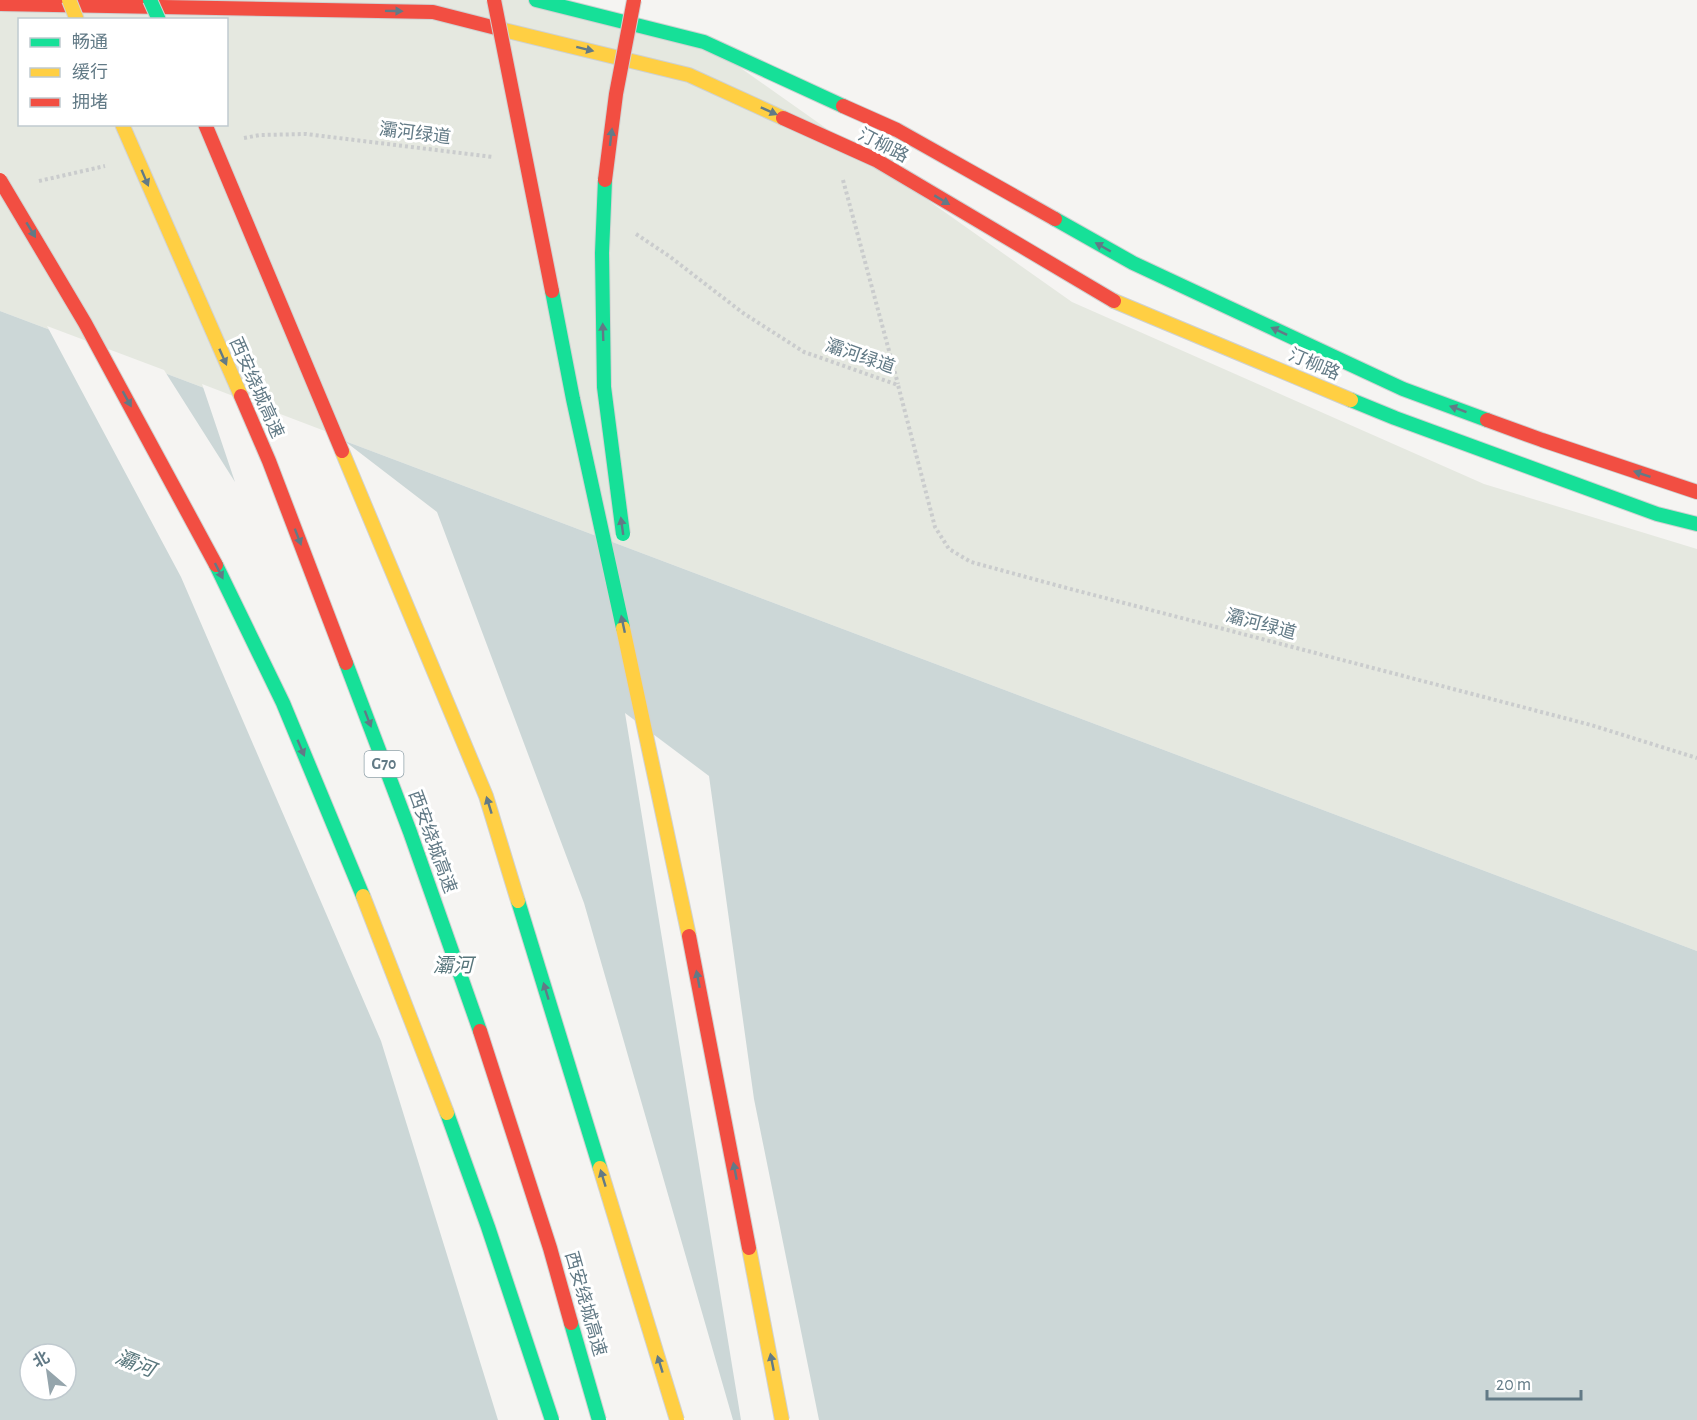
<svg xmlns="http://www.w3.org/2000/svg" width="1697" height="1420" font-family="'Alegreya Sans','Noto Sans SC',sans-serif">
  <style>
    .green { fill: #e5e8e0; fill-rule: evenodd }
    .water { fill: #ccd7d7; fill-rule: evenodd }
    .pier { fill: #f5f4f2 }
    .lines { fill: none; stroke-linecap: round; stroke-linejoin: round }
    .fast-casing { stroke: #ced1d1; stroke-width: 16 }
    .slow-casing { stroke: #ced1d1; stroke-width: 16 }
    .jam-casing { stroke: #ced1d1; stroke-width: 16 }
    .path { stroke: #cacccd; stroke-width: 4; stroke-dasharray: 3 3; stroke-linecap: butt }
    .fast { stroke: #16e098; stroke-width: 14 }
    .slow { stroke: #ffcf43; stroke-width: 14 }
    .jam { stroke: #f24e42; stroke-width: 14 }
    .fast-bridge-casing { stroke: #d1d2d1; stroke-width: 16; stroke-linecap: butt }
    .slow-bridge-casing { stroke: #d1d2d1; stroke-width: 16; stroke-linecap: butt }
    .jam-bridge-casing { stroke: #d1d2d1; stroke-width: 16; stroke-linecap: butt }
    .fast-bridge { stroke: #16e098; stroke-width: 14 }
    .slow-bridge { stroke: #ffcf43; stroke-width: 14 }
    .jam-bridge { stroke: #f24e42; stroke-width: 14 }
    .oneway { fill: #627a86 }
    .labels { text-anchor: middle; dominant-baseline: central; stroke-width: 6; stroke-linejoin: round; paint-order: stroke }
    .shield { fill: #fff; stroke: #91a2aa; stroke-width: 1.5 }
    .shield-label { font-size: 16px; font-weight: bold; fill: #627a86 }
    .street-label { font-size: 18px; fill: #627a86; stroke: #fff }
    .water-label { font-size: 20px; font-style: italic; fill: #58767c; stroke: #fff }
  </style>
  <rect width="100%" height="100%" fill="#f5f4f2"/>
  <!-- green -->
  <path class="green" d="M0,0h536l168,42 368,260 412,182 213,65v402l-1697,-640zM20,20h206v104h-206z"/>
  <!-- water -->
  <path class="water" d="M0,311l1697,640v469h-1697zM30,1354h36v36h-36z"/>
  <!-- pier -->
  <g class="pier">
    <path d="M47,326l117,44 71,112 -33,-98 136,52 99,76 147,391 149,517h-235l-117,-379 -200,-464z"/>
    <path d="M625,713l84,63 45,323 65,321h-78z"/>
  </g>
  <g class="lines">
    <!-- fast casing -->
    <g class="fast-casing">
      <g id="fast">
        <path d="M536,0l168,42 139,64"/>
        <path d="M1055,219l78,44 270,126 84,31"/>
        <path d="M1351,400l44,18 262,96 40,10"/>
      </g>
    </g>
    <!-- slow casing -->
    <g class="slow-casing">
      <g id="slow">
        <path d="M496,28l193,47 94,43"/>
        <path d="M1114,301l237,99"/>
      </g>
    </g>
    <!-- jam casing -->
    <g class="jam-casing">
      <g id="jam">
        <path d="M0,4l433,8 63,16"/>
        <path d="M843,106l54,24 158,89"/>
        <path d="M783,118l93,42 238,141"/>
        <path d="M1487,420l55,20 155,52"/>
      </g>
    </g>
    <!-- path -->
    <g class="path">
      <path d="M244,138l16,-3 46,-1 187,23"/>
      <path d="M843,180l55,204"/>
      <path d="M39,181l66,-15"/>
      <path d="M636,234l33,22 74,57 61,39 94,33 37,142 14,22 22,13 92,25 528,138 106,33"/>
    </g>
    <!-- fast -->
    <use href="#fast" class="fast"/>
    <!-- slow -->
    <use href="#slow" class="slow"/>
    <!-- jam -->
    <use href="#jam" class="jam"/>
    <!-- fast-bridge casing -->
    <g class="fast-bridge-casing">
      <g id="fast-bridge">
        <path d="M150,0l9,20"/>
        <path d="M605,180l-3,73 2,134 19,147"/>
        <path d="M552,291l21,108 50,229"/>
        <path d="M216,565l67,138 80,193"/>
        <path d="M346,663l64,169 70,199"/>
        <path d="M518,901l82,267"/>
        <path d="M447,1113l41,114 64,193"/>
        <path d="M571,1323l28,97"/>
      </g>
    </g>
    <!-- slow-bridge casing -->
    <g class="slow-bridge-casing">
      <g id="slow-bridge">
        <path d="M69,0l8,20"/>
        <path d="M122,124l119,272"/>
        <path d="M342,451l144,345 32,105"/>
        <path d="M623,628l66,308"/>
        <path d="M363,896l84,217"/>
        <path d="M600,1168l77,252"/>
        <path d="M749,1248l33,172"/>
      </g>
    </g>
    <!-- jam-bridge casing -->
    <g class="jam-bridge-casing">
      <g id="jam-bridge">
        <path d="M494,0l58,291"/>
        <path d="M205,124l137,327"/>
        <path d="M0,180l85,143 131,242"/>
        <path d="M605,180l11,-86 18,-94"/>
        <path d="M241,396l28,65 77,202"/>
        <path d="M689,936l60,312"/>
        <path d="M480,1031l70,217 21,75"/>
      </g>
    </g>
    <!-- fast-bridge -->
    <use href="#fast-bridge" class="fast-bridge"/>
    <!-- slow-bridge -->
    <use href="#slow-bridge" class="slow-bridge"/>
    <!-- jam-bridge -->
    <use href="#jam-bridge" class="jam-bridge"/>
  </g>
  <!-- one-way arrows -->
  <defs><path id="oneway-solid" d="M-6-.8H1V-3.2L6.5 0L1 3.2V.8H-6Z" transform="scale(1.5)"/></defs>
  <g class="oneway">
    <use href="#oneway-solid" transform="translate(394 11) rotate(1)"/>
    <use href="#oneway-solid" transform="translate(585 49) rotate(14)"/>
    <use href="#oneway-solid" transform="translate(769 111) rotate(24)"/>
    <use href="#oneway-solid" transform="translate(611 137) rotate(-83)"/>
    <use href="#oneway-solid" transform="translate(145 178) rotate(67)"/>
    <use href="#oneway-solid" transform="translate(942 200) rotate(31)"/>
    <use href="#oneway-solid" transform="translate(31 230) rotate(59)"/>
    <use href="#oneway-solid" transform="translate(1103 247) rotate(-150)"/>
    <use href="#oneway-solid" transform="translate(1279 331) rotate(-155)"/>
    <use href="#oneway-solid" transform="translate(603 332) rotate(-92)"/>
    <use href="#oneway-solid" transform="translate(223 357) rotate(66)"/>
    <use href="#oneway-solid" transform="translate(127 399) rotate(61)"/>
    <use href="#oneway-solid" transform="translate(1458 409) rotate(-160)"/>
    <use href="#oneway-solid" transform="translate(1642 474) rotate(-161)"/>
    <use href="#oneway-solid" transform="translate(622 526) rotate(-98)"/>
    <use href="#oneway-solid" transform="translate(298 537) rotate(69)"/>
    <use href="#oneway-solid" transform="translate(219 571) rotate(63)"/>
    <use href="#oneway-solid" transform="translate(623 624) rotate(-102)"/>
    <use href="#oneway-solid" transform="translate(368 719) rotate(69)"/>
    <use href="#oneway-solid" transform="translate(301 748) rotate(67)"/>
    <use href="#oneway-solid" transform="translate(489 805) rotate(-107)"/>
    <use href="#oneway-solid" transform="translate(698 979) rotate(-101)"/>
    <use href="#oneway-solid" transform="translate(546 991) rotate(-107)"/>
    <use href="#oneway-solid" transform="translate(735 1171) rotate(-101)"/>
    <use href="#oneway-solid" transform="translate(603 1178) rotate(-107)"/>
    <use href="#oneway-solid" transform="translate(772 1362) rotate(-101)"/>
    <use href="#oneway-solid" transform="translate(660 1364) rotate(-107)"/>
  </g>
  <g class="labels">
    <!-- shield labels -->
    <rect class="shield" x="364.5" y="751" width="39" height="26" rx="4.5"/>
    <g class="shield-label">
      <text x="384" y="764">G70</text>
    </g>
    <!-- street labels -->
    <g class="street-label">
      <text transform="translate(415 134) rotate(7)">灞河绿道</text>
      <text transform="translate(883 146) rotate(27)">汀柳路</text>
      <text transform="translate(860 357) rotate(19)">灞河绿道</text>
      <text transform="translate(1314 365) rotate(23)">汀柳路</text>
      <text transform="translate(256 388) rotate(66)">西安绕城高速</text>
      <text transform="translate(1261 625) rotate(15)">灞河绿道</text>
      <text transform="translate(432 842) rotate(70)">西安绕城高速</text>
      <text transform="translate(585 1304) rotate(74)">西安绕城高速</text>
    </g>
    <!-- water labels -->
    <g class="water-label">
      <text x="453" y="966">灞河</text>
      <text transform="translate(135 1364) rotate(22)">灞河</text>
    </g>
  </g>
  <!-- legend -->
  <rect x="18" y="18" width="210" height="108" fill="#ffffff" stroke="#c0cacf" stroke-width="1.5"/>
  <rect x="30" y="38" width="30" height="9" fill="#16e098" stroke="#c0cacf" stroke-width="1.5"/>
  <text x="72" y="48" font-size="18" fill="#627a86">畅通</text>
  <rect x="30" y="68" width="30" height="9" fill="#ffcf43" stroke="#c0cacf" stroke-width="1.5"/>
  <text x="72" y="78" font-size="18" fill="#627a86">缓行</text>
  <rect x="30" y="98" width="30" height="9" fill="#f24e42" stroke="#c0cacf" stroke-width="1.5"/>
  <text x="72" y="108" font-size="18" fill="#627a86">拥堵</text>
  <!-- north arrow -->
  <g transform="translate(48 1372) rotate(331)"><circle r="28" fill="#ffffff" stroke="#c0cacf" stroke-width="1.5"/>
  <path d="M0-4.5L10 22L0 15L-10 22Z" fill="#95a5ac"/>
  <text y="-9" font-size="16" font-weight="bold" text-anchor="middle" fill="#627a86">北</text>
  </g>
  <!-- scale -->
  <path d="M1487 1390v9h94v-9" fill="none" stroke="#627a86" stroke-width="3"/>
  <text x="1496" y="1390" font-size="18" fill="#627a86" stroke="#ffffff" stroke-width="4.5" paint-order="stroke">20 m</text>
</svg>
